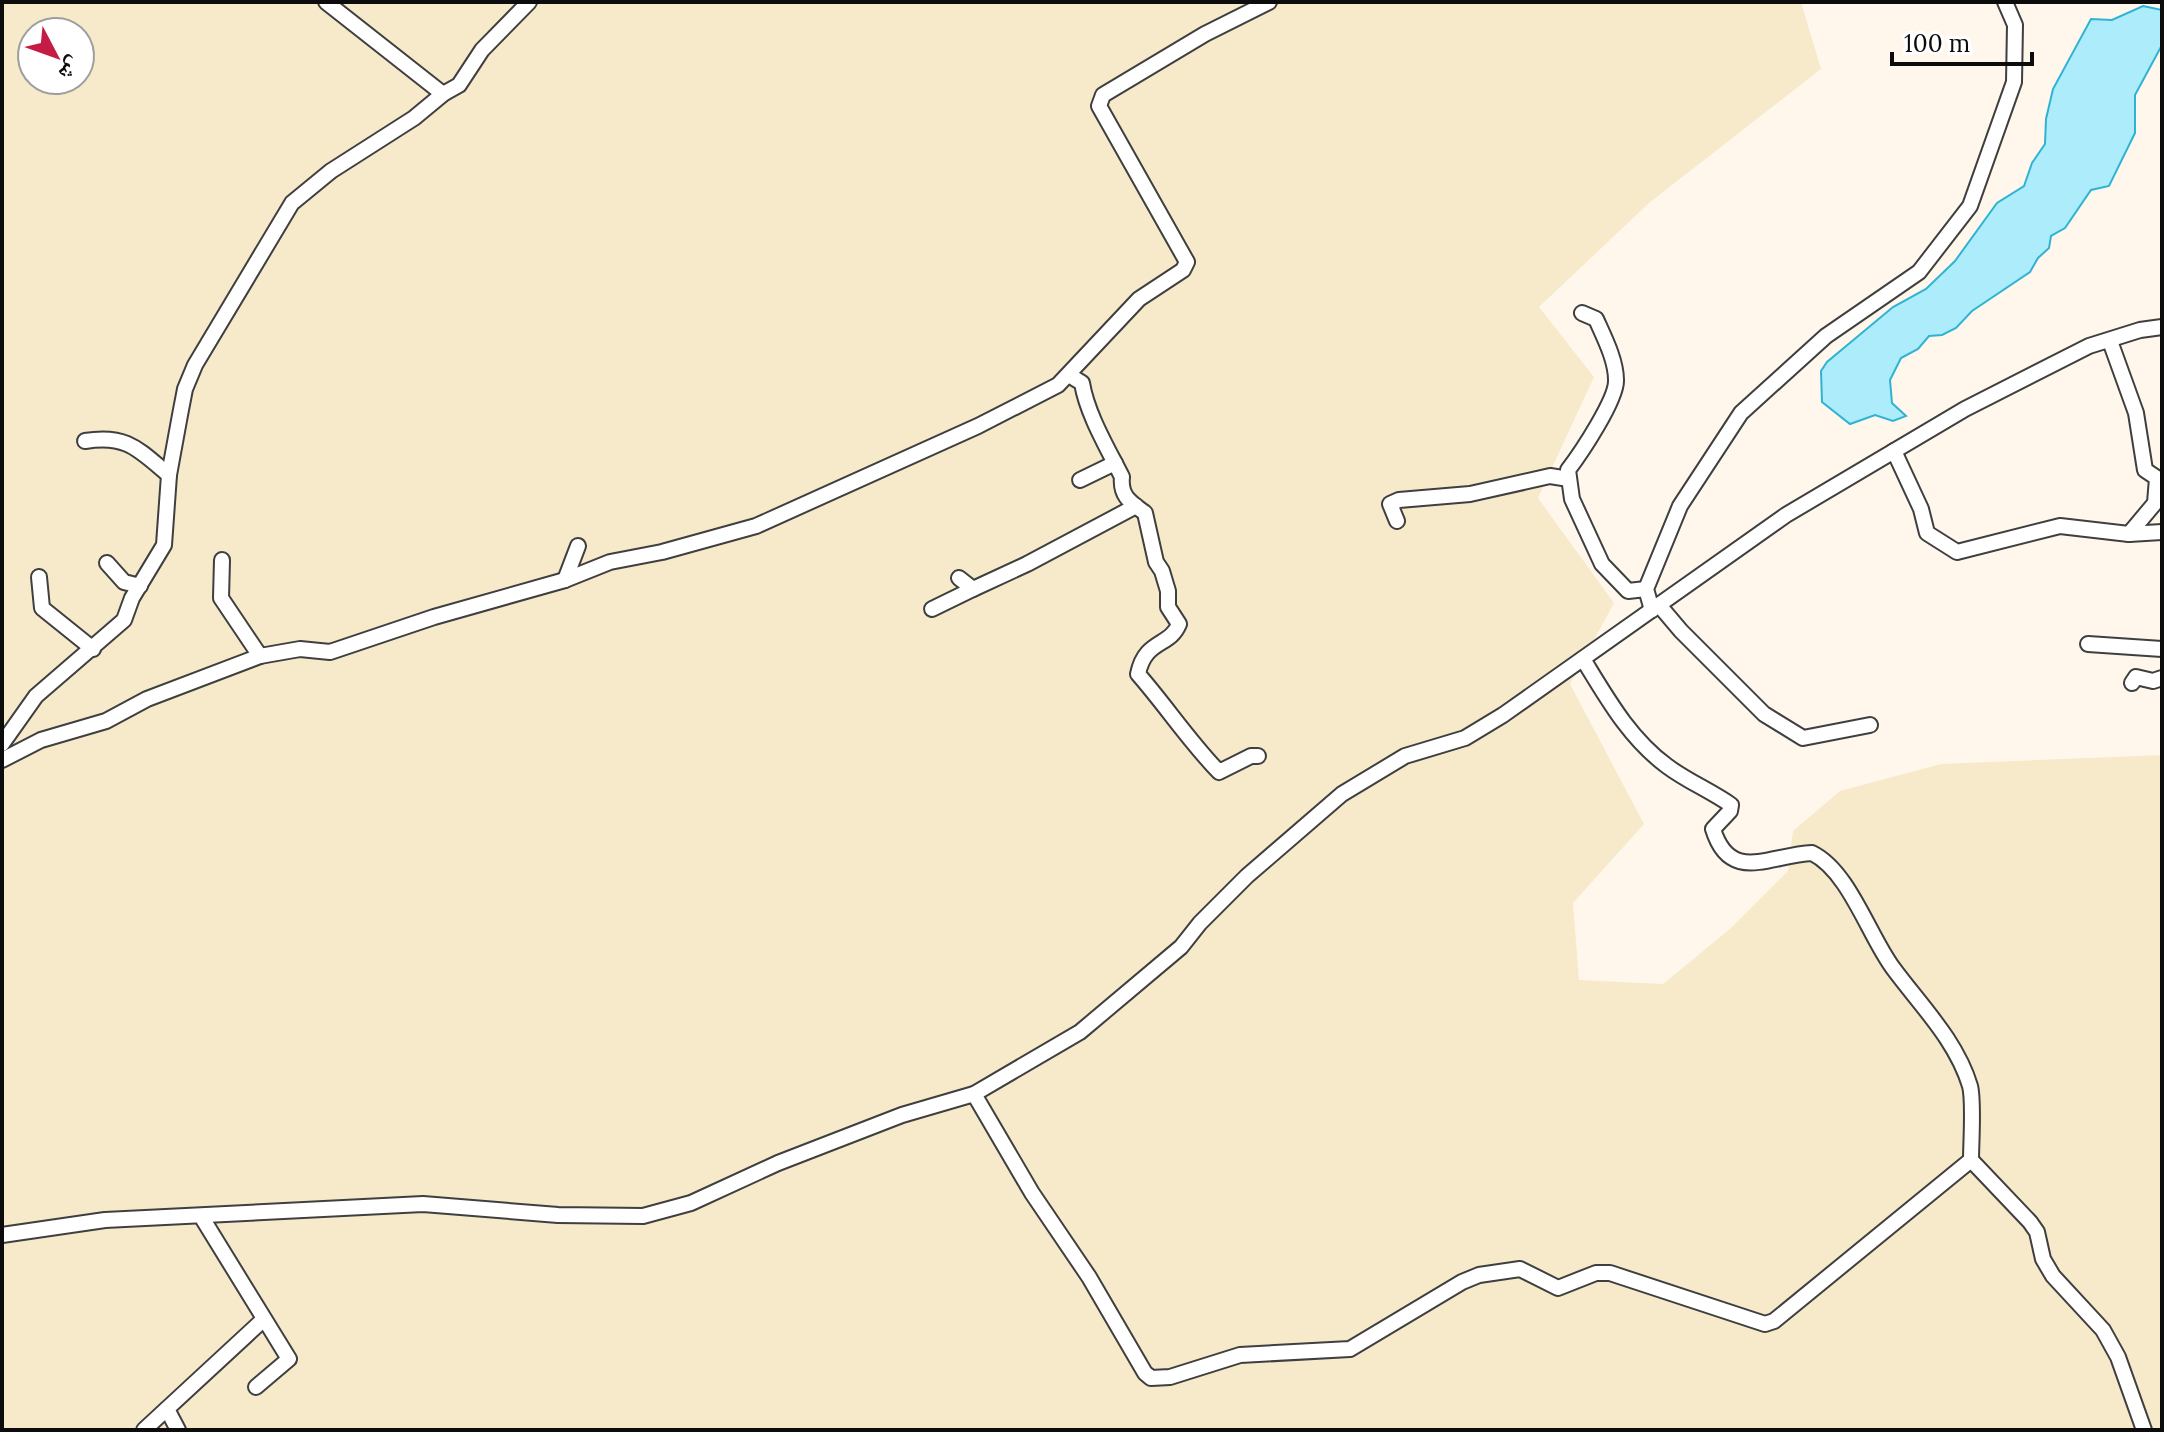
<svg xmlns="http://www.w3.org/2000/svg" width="2164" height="1432" font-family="Lora,'Noto Naskh Arabic',serif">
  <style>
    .farmland { fill: #f7eaca; fill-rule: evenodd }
    .water { fill: #adecfa; stroke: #2fb3d5; stroke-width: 2 }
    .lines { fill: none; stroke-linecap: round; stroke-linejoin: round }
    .minor-casing { stroke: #3f3f3f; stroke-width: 18 }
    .minor { stroke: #fff; stroke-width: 14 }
  </style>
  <rect width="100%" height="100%" fill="#fff7ec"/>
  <!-- farmland -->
  <path class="farmland" d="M2,2h1799l20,67 -172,134 -110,104 55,70 -56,121 76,105 -44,81 74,140 -71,79 6,77 84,4 68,-56 57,-57 5,-40 47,-40 101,-27 221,-9v675h-2160zM32,32h48v48h-48z"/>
  <!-- water -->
  <path class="water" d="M2143,6l19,4v35l-27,50v38l-26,53 -18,4 -26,38 -14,8 -2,12 -11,10 -8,14 -58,39 -16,17 -14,7 -13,1 -11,13 -17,9 -11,22 2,23 14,13 -13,5 -18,-6 -25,9 -28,-22 -1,-31 6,-9 66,-55 33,-18 29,-28 42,-58 27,-17 8,-23 13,-19 1,-25 7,-30 38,-70 21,1z"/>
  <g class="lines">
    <!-- minor casing -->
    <g class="minor-casing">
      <g id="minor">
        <path d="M326,2l117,92"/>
        <path d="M1582,313l14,6c8,18 20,41 20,61 1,19 -35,73 -48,90l4,29 30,65 26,27 18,-2"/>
        <path d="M2110,341l26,72 9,57 12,8 -2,25 -26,31 33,-2"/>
        <path d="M1069,375l13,8c5,31 26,66 40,94 -2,19 8,25 23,36l11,49 6,9 6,20v16l11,17c-9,23 -34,15 -41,50 28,32 51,67 81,98l32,-16h7"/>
        <path d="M85,441c42,-7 54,9 84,34"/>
        <path d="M1894,451l27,58 6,24 30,19 103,-26 69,8"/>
        <path d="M1080,480l35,-17"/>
        <path d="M1397,521l-7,-17 9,-4 71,-6 80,-18 19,3"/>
        <path d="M222,560l-1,38 39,58"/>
        <path d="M107,563l17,19 16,4"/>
        <path d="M39,577l3,31 51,41"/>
        <path d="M959,578l14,11 54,-25 109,-58"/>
        <path d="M565,580l13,-34"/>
        <path d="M1659,605l22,26 83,83 39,24 67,-13"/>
        <path d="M932,609l41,-20"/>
        <path d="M1652,610l-6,-21 34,-83 61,-93 85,-77 93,-64 51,-66 44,-124 1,-57 -10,-23"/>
        <path d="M2088,644l74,5"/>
        <path d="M1583,659c24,39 46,79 84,107 20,15 44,25 64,39l-1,6 -17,18c17,55 56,26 99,24 37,18 57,83 81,115 28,38 63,72 77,118 4,15 1,57 1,74l59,62 7,10 6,27 10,17 50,54 15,27 26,73"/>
        <path d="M2132,683l4,-6 17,4 9,-3"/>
        <path d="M2,744l34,-48 88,-76 8,-22 32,-53 5,-70 11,-60 5,-26 10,-24 97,-162 39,-32 83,-53 29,-24 16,-9 23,-35 47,-48"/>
        <path d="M2,760l39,-20 65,-19 41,-22 113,-43 40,-7 30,3 104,-35 131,-37 45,-18 52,-10 94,-26 222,-100 80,-41 81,-86 44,-29 4,-8 -88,-156 4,-11 102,-61 64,-32"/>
        <path d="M974,1094l58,99 57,84 56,96 6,5 19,-1 70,-22 110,-6 112,-67 17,-7 41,-6 38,19 38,-15h14l155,51 9,-3 197,-161"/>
        <path d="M201,1216l88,143 -33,28"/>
        <path d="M2,1235l103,-15 318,-16 135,11 85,1 48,-13 87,-40 124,-48 72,-21 106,-62 101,-85 19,-24 47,-47 95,-82 63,-38 60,-18 38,-23 283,-200 179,-106 124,-63 51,-16 22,-3"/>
        <path d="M167,1409l11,21"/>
        <path d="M144,1430l120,-111"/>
      </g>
    </g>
    <!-- minor -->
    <use href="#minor" class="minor"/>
  </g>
  <!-- border -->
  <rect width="2164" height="1432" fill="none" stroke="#0c0c0c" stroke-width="8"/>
  <!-- north arrow -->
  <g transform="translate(56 56) rotate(131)"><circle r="38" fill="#ffffff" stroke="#9e9e9e" stroke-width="2"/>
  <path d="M0-6L14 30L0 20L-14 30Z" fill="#c51c45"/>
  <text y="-12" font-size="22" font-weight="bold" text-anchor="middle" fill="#0c0c0c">ش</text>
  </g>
  <!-- scale -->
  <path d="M1892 52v12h140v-12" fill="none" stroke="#0c0c0c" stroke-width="4"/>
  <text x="1904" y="52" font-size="24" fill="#0c0c0c" stroke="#ffffff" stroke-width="6" paint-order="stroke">100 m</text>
</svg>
